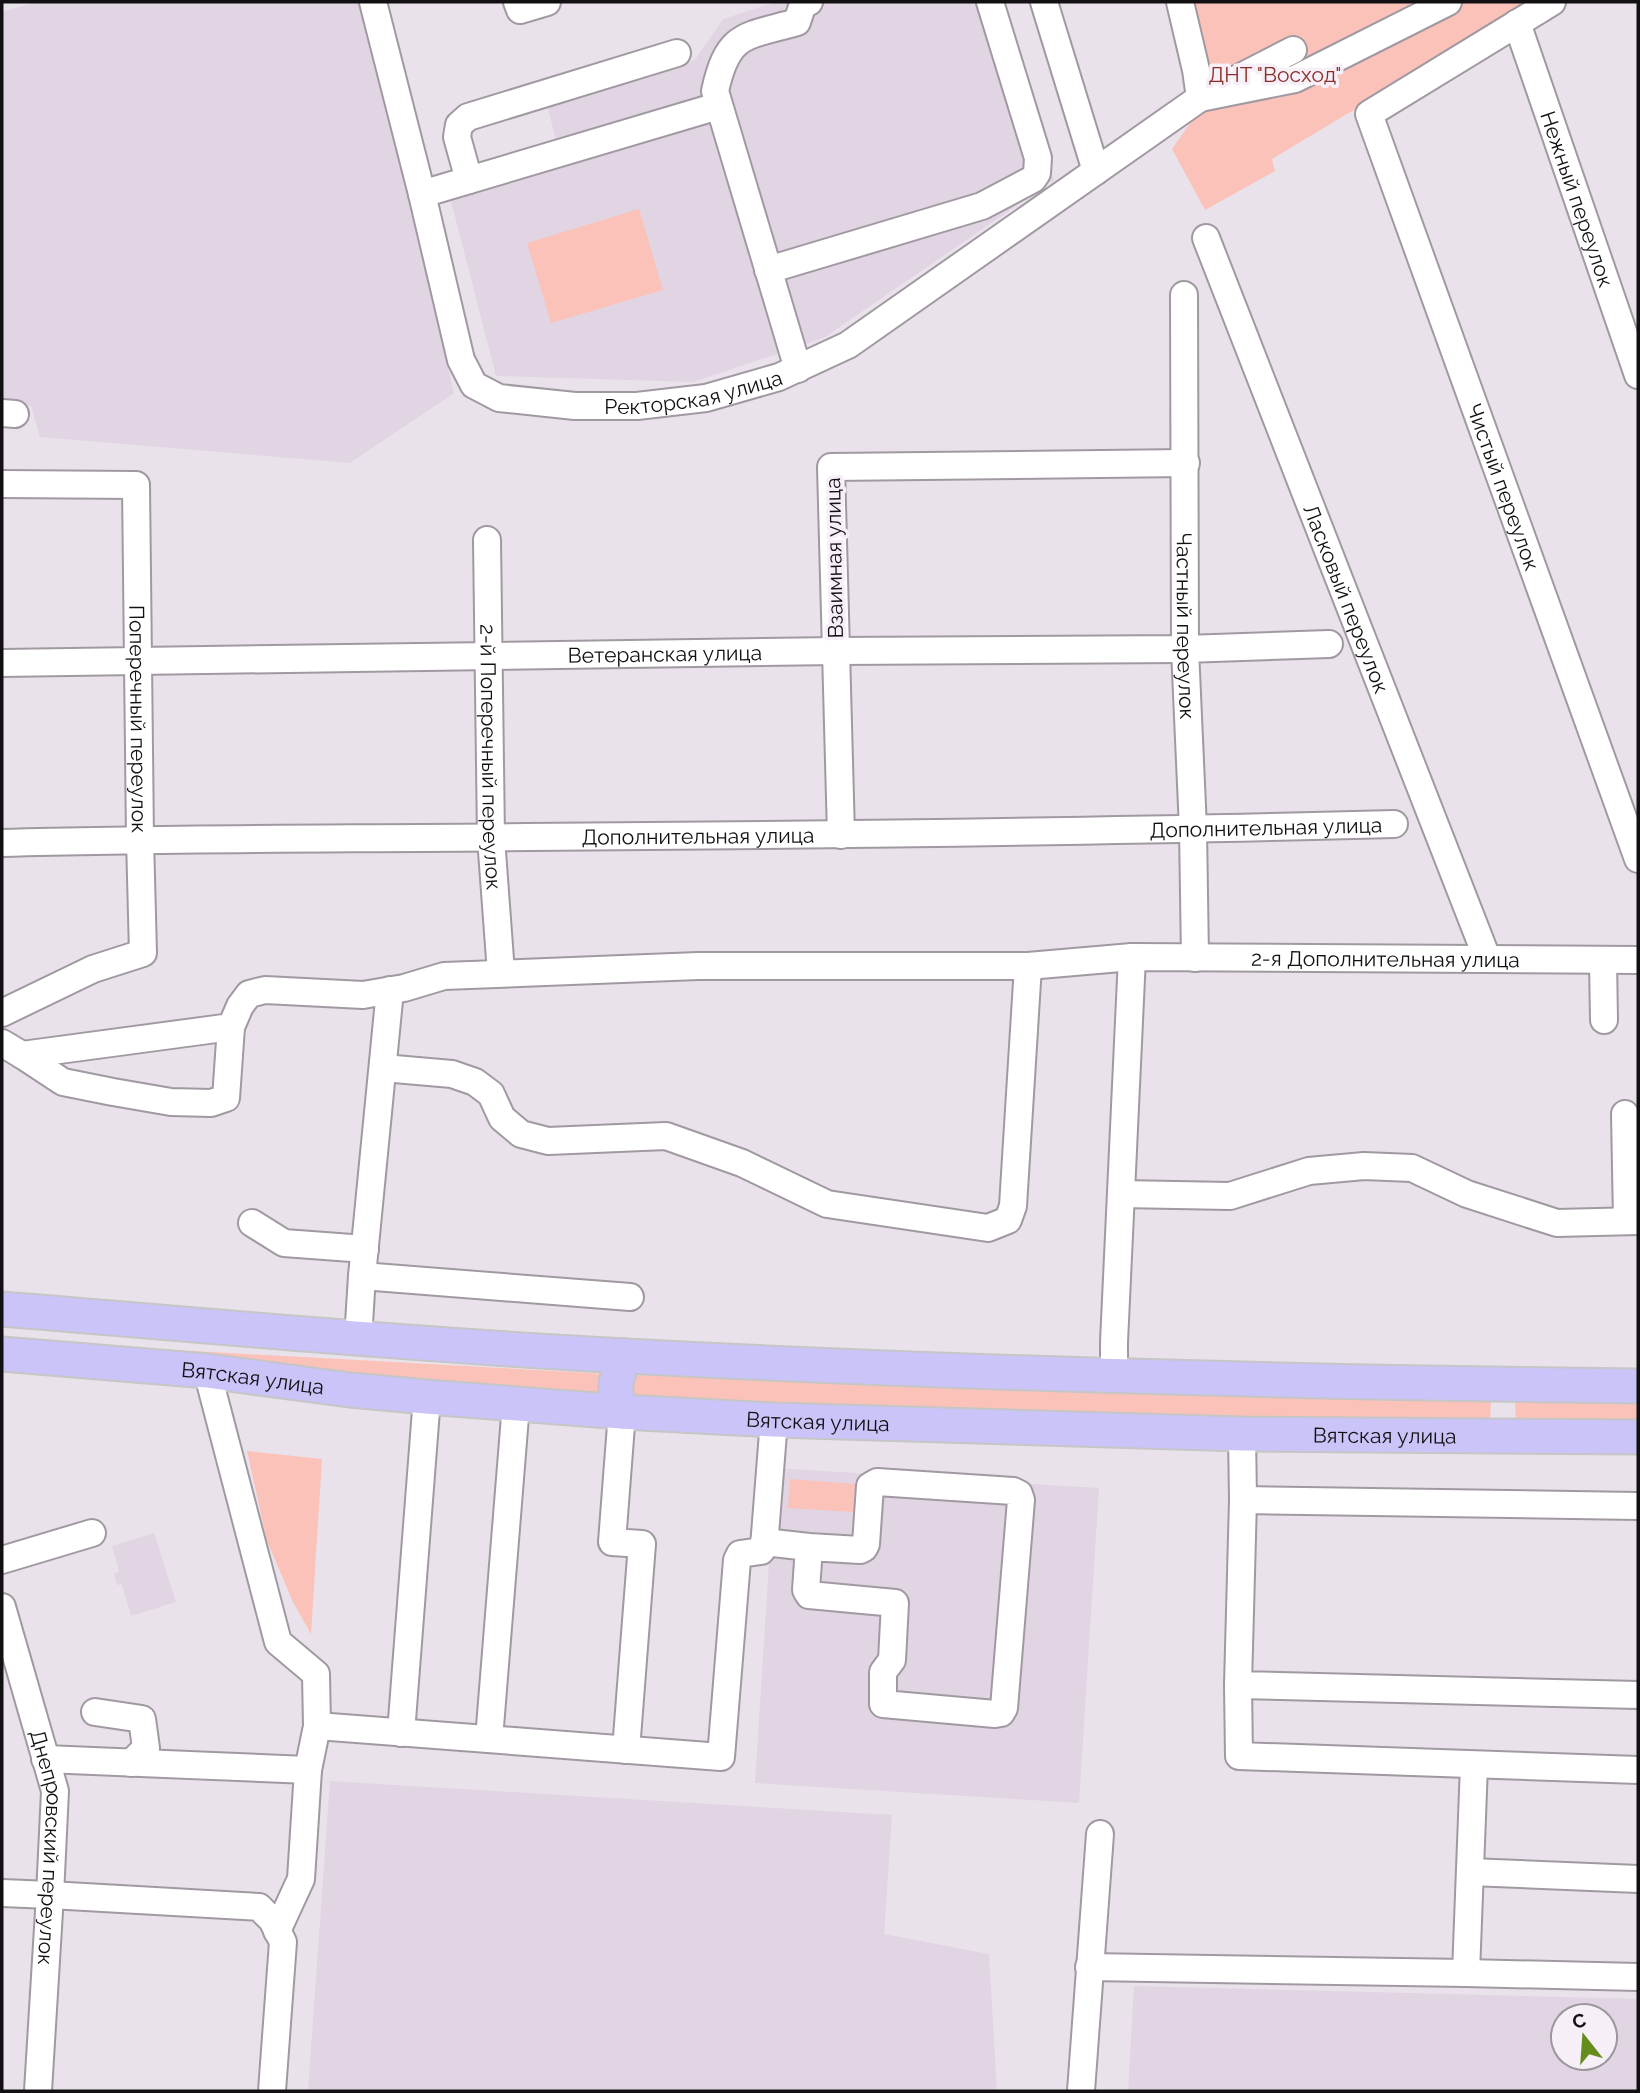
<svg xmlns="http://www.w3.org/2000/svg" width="1640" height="2093" font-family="Raleway,sans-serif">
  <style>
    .built { fill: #e1d4e3; fill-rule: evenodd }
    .green { fill: #fbc2b9 }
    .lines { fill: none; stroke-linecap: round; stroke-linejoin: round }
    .minor-casing { stroke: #a199a2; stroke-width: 30 }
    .major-casing { stroke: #c6c6c6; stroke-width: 37 }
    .minor { stroke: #fff; stroke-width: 26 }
    .major { stroke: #cac4f8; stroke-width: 33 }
    .labels { text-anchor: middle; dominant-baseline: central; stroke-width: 7; stroke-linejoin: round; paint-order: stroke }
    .park-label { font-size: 21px; fill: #882f27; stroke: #f7eff8 }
    .street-label { font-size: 21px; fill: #121013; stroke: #f7eff8 }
  </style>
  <rect width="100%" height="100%" fill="#eae2eb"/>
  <!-- built -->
  <g class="built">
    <path d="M36,2h326l92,391 -104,70 -310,-26 -9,-31 -29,-3v-391z"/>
    <path d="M777,2h223l54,178 -229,157 -33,12 -99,33 -197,-6 -45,-175 112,-34 -16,-62 148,-45 28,-41z"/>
    <path d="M775,1468l324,20 -20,315 -324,-20z"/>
    <path d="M154,1533l22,69 -45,14 -9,-32 -5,1 -3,-11 5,-3 -7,-25z"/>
    <path d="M330,1781l562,34 -8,119 105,20 8,137h-689z"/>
    <path d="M1134,1986l504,13v92h-510zM1605,2016v42h-42v-42z"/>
  </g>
  <!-- green -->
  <g class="green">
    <path d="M1185,2h349l-262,157 3,12 -70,39 -33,-61 29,-41z"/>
    <path d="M639,209l24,81 -112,33 -24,-80z"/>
    <path d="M88,1345l519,29v28z"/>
    <path d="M633,1375l478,17 380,7 -1,24 -380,-5 -478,-17z"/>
    <path d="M1515,1400h123v25l-122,-2z"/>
    <path d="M247,1451l75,8 -11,175 -18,-32 -26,-61z"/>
    <path d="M790,1479l65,5 -2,28 -65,-4z"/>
  </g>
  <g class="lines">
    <!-- minor casing -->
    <g class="minor-casing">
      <g id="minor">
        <path id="s1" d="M373,2l49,192 39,166 13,25 25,13 76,8h62l69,-8 73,-21 69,-32 352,-247 -4,-28 -16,-68"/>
        <path d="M517,2l3,8 27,-8"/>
        <path d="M1044,2l52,169"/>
        <path id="s2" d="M1552,2l-183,112 269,745"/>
        <path id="s3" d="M1517,23l121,352"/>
        <path d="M1227,84l66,-34"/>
        <path d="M1200,98l95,-19 153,-77"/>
        <path d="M469,180l-12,-43 2,-12 9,-8 209,-64"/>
        <path d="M422,194l296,-88"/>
        <path id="s4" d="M1206,238l281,720"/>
        <path d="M768,270l214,-64 51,-27 4,-6 1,-15 -48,-156"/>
        <path id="s5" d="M1184,295l1,354 8,180 2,129"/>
        <path d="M798,369l-83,-278c13,-59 30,-54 82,-69l6,-18 6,-2"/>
        <path d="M2,413l13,1"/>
        <path id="s6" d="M2,484l134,1 4,354 3,114 -50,16 -91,44"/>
        <path id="s7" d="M487,540l4,298 10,135"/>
        <path id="s8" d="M2,663l834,-12 349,-2 144,-5"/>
        <path d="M841,835l-10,-368 355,-4"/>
        <path id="s9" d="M2,843c175,-5 350,-4 525,-6 289,-2 578,-5 867,-13"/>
        <path d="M1603,960l1,60"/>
        <path id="s10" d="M2,1043l20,12 209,-28 9,-21 9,-12 16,-4 98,5 41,-7 40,-12 254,-10h330l104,-9 506,3"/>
        <path d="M22,1055l41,27 50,10 58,10 40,1 15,-5 5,-71"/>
        <path d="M383,1068l69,6 23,8 16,12 11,24 19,16 27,7 118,-5 76,27 85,41 161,24 20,-8 5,-14 15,-240"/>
        <path d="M1625,1114l2,107"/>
        <path d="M1121,1194l109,2 79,-25 55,-5 48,2 55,26 90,29 81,-2"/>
        <path d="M252,1223l32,20 81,6"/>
        <path d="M362,1276l268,21"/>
        <path d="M358,1339l4,-63 28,-286"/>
        <path d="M207,1371l71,271 38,32 1,52 -9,44 -7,109 -24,52"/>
        <path d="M1114,1377v-35l18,-385"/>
        <path d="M622,1412l-10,130 30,2 -16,206"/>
        <path d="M1242,1434l1,66 -5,185 400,10"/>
        <path d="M1243,1500l395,6"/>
        <path d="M764,1542l45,5 -3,43 3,5 86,8 -3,57 -9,12v32l112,10 6,-1 3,-5 17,-208 -2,-6 -6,-3 -136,-9 -7,4 -4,58 -2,4 -4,2 -51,-3"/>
        <path d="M2,1560l90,-27"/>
        <path id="s11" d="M2,1607l53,184 -5,104 -12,196"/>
        <path d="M1238,1685l1,71 399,14"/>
        <path d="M95,1712l47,7 4,29 -15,15"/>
        <path d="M317,1726l404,31 16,-197 3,-6 21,-3 3,-4 10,-127"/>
        <path d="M401,1733l26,-336"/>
        <path d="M489,1739l27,-335"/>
        <path d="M45,1759l263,11"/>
        <path d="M1470,1872l168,7"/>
        <path d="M2,1893l48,2 209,12 13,13 11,22 -11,149"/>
        <path d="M1089,1967l377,6 172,4"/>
        <path d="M1466,1973l8,-208"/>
        <path d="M1081,2091l19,-257"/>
      </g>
    </g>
    <!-- major casing -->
    <g class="major-casing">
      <g id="major">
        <path d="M2,1309c208,17 415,36 624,47 337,18 675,26 1012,30"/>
        <path id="s12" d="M2,1354l205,17 143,19 77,7 195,15 152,8 468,14 396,3"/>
        <path d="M622,1412c-11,-24 -6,-33 3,-56"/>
      </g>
    </g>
    <!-- minor -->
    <use href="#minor" class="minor"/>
    <!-- major -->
    <use href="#major" class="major"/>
  </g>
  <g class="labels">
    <!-- park labels -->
    <g class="park-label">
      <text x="1275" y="74">ДНТ "Восход"</text>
    </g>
    <!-- street labels -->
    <g class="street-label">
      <text stroke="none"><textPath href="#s3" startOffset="186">Нежный переулок</textPath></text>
      <text stroke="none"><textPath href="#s1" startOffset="621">Ректорская улица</textPath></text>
      <text stroke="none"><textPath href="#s2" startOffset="611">Чистый переулок</textPath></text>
      <text transform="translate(834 558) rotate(-91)">Взаимная улица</text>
      <text stroke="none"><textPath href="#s4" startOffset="387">Ласковый переулок</textPath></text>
      <text stroke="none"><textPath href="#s5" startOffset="331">Частный переулок</textPath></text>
      <text stroke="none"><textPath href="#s8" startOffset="663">Ветеранская улица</textPath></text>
      <text stroke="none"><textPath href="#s6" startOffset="368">Поперечный переулок</textPath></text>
      <text stroke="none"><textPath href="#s7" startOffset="217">2-й Поперечный переулок</textPath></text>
      <text stroke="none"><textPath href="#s9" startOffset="1264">Дополнительная улица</textPath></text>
      <text stroke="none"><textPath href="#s9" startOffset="696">Дополнительная улица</textPath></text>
      <text stroke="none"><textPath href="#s10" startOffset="1412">2-я Дополнительная улица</textPath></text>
      <text stroke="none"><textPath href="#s12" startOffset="252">Вятская улица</textPath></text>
      <text stroke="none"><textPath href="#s12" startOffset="819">Вятская улица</textPath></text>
      <text stroke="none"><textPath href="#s12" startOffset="1386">Вятская улица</textPath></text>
      <text stroke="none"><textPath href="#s11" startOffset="247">Днепровский переулок</textPath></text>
    </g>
  </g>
  <!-- border -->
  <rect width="1640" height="2093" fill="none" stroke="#121013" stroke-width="7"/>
  <!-- north arrow -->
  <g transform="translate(1584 2037) rotate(343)"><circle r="33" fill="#f7eff8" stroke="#9b969c" stroke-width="2"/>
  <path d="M0-5L12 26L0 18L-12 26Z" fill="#648d1c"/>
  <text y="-10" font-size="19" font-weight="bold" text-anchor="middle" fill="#121013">С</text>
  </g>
</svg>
